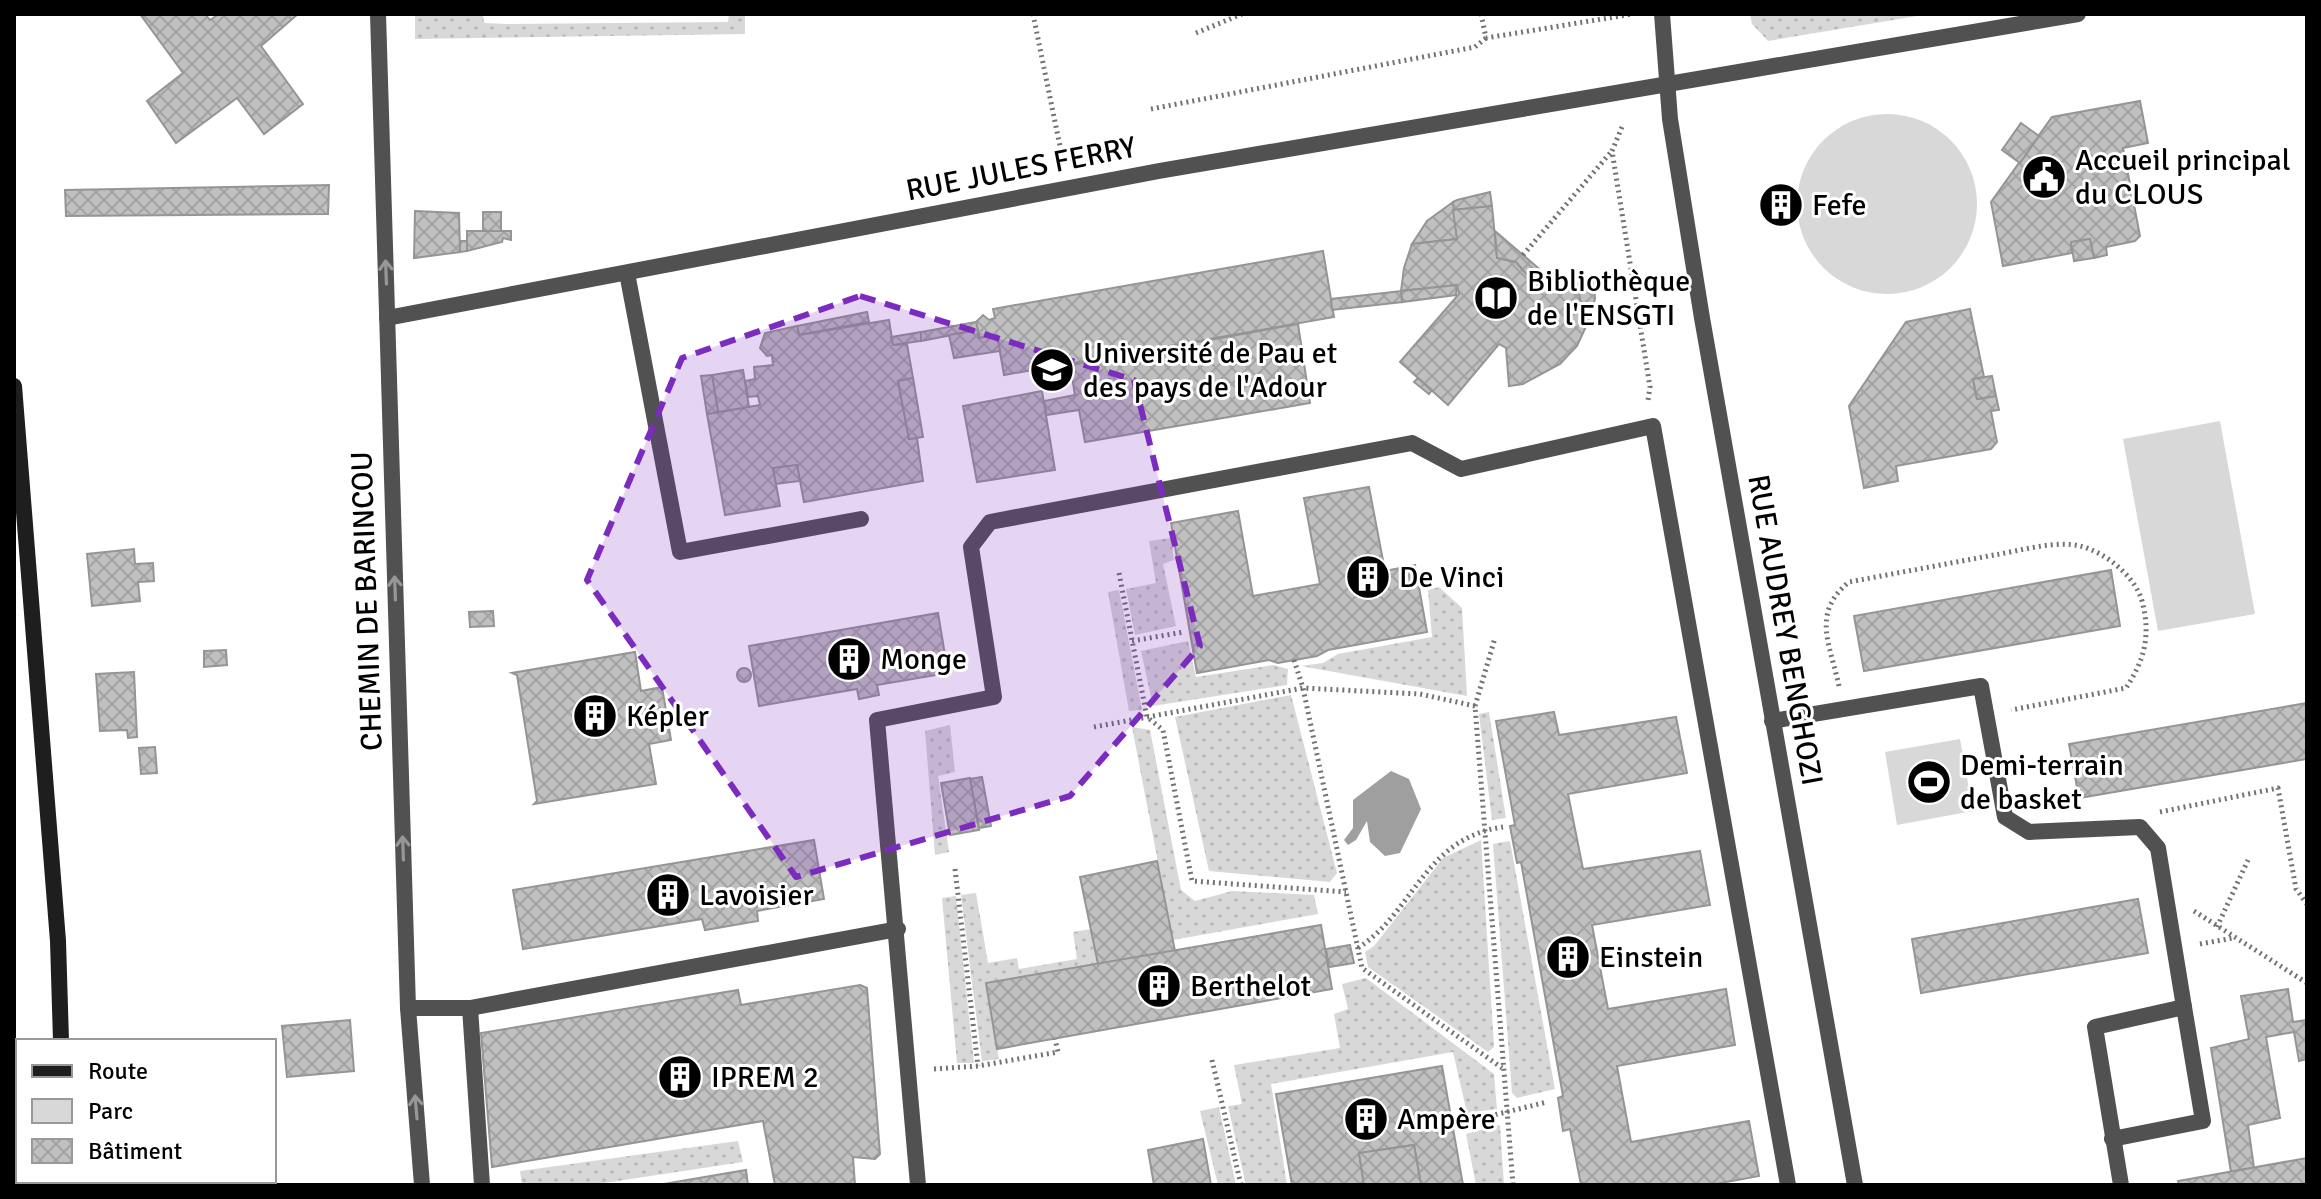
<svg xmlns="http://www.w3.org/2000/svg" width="2321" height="1199" font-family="Signika,sans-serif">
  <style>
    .grass { fill: url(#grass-dots) }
    .park { fill: #d8d8d8 }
    .water { fill: #9f9f9f }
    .building { fill: url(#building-cross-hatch); stroke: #959595; stroke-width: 2 }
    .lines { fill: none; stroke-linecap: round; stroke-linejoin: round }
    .path { stroke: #737373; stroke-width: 5; stroke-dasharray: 2 4; stroke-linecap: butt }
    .service { stroke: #515151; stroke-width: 16 }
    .minor { stroke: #515151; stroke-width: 16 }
    .tertiary { stroke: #515151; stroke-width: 16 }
    .secondary { stroke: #1e1e1e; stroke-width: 16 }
    .oneway { stroke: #979797 }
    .marked { fill: #7b2cbf; fill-opacity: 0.2; stroke: #7b2cbf; stroke-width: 6; stroke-dasharray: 16 10; stroke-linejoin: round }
    .labels { text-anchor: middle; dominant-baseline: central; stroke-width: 6; stroke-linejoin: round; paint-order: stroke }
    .poi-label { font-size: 30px; fill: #000; stroke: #fff; text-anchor: start }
    .street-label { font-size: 30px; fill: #000; stroke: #fff }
  </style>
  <defs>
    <pattern id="grass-dots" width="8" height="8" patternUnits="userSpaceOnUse" patternTransform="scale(2)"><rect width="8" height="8" fill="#d8d8d8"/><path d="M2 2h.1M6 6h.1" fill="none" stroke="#b8b8b8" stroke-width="1.8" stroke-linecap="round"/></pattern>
    <pattern id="building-cross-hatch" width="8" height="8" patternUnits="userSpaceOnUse" patternTransform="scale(2)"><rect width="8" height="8" fill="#c0c0c0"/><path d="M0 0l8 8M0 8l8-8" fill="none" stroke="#a3a3a3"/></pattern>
  </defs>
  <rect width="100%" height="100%" fill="#fff"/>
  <!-- grass -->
  <g class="grass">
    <path d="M415,14h68l1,9 23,1 221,-2 1,-8h16v20l-330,5z"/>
    <path d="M1750,14h179l-161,27 -16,-17z"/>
    <path d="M1171,538l3,22 -11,4 13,62 -41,9 -9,-46 30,-6 -7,-42z"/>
    <path d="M1439,587l23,21 5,88 -166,-30 22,-3 15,-9 94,-17 -4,-47z"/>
    <path d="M1119,590l23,120 -13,1 -21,-119z"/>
    <path d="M1188,641l8,36 77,-12 15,4 -1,16 -134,21 -12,-55z"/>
    <path d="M1291,695l46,178 -7,9 -121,-11 -34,-154z"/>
    <path d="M1489,712l17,106 -14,2 -13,-106z"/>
    <path d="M950,725l5,47 -17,4 11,76 -14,3 -10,-124z"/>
    <path d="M1132,727l18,3 31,160 14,11 37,-10 82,4 4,19 -145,26z"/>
    <path d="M1481,840l13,207 -6,5 -120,-85 -3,-15 9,-6 69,-88z"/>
    <path d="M1510,841l45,248 -38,9 -5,-5 -19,-249z"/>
    <path d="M976,893l12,70 29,-5 2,11 58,-10 -4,-27 18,-3 7,35 -112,19 13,76 -17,2 -21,-166z"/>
    <path d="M956,896l18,167h-17l-15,-165z"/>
    <path d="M1366,978l128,96 3,35 -30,4 -14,-61 -182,32 16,101h-41l-18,-79 14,-2 -8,-39 106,-17 -6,-34 14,-5 -6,-25z"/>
    <path d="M1219,1107l17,78h-18l-18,-74z"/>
    <path d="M1500,1125l4,60h-28l-10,-51z"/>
    <path d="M738,1141l5,21 -152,23h-69l-2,-14z"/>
  </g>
  <!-- park -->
  <g class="park">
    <circle cx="1887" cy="204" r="90"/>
    <path d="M2220,421l35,193 -97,17 -35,-192z"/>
    <path d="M1960,739l13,72 -76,14 -12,-73z"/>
  </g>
  <!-- water -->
  <path class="water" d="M1391,771l18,8 12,30 -21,44 -15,3 -15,-14 -3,-21 -11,19 -8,5 -4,-5 9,-12v-28z"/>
  <!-- building -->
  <g class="building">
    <path d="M140,14h65l5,6 9,-6h79l-37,32 42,58 -39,30 -27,-36 -61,45 -29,-42 36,-28z"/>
    <path d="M2140,101l8,42 -25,5 17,88 -5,5 -29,6 1,8 -13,3 -4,-19 -19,3 1,11 -69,13 -12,-64 61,-85z"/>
    <path d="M2021,123l18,13 -19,27 -18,-13z"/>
    <path d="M329,185l-1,29 -262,2 -1,-26z"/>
    <path d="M1490,192l2,14 -39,4v-8l4,-2z"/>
    <path d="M1776,195l16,12 -6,9 -17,-12z"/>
    <path d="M1453,202l4,37 -45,5 15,-23z"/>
    <path d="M1492,206l5,52 19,4 13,15 1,11 48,-5 4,32 7,5 -12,26 -17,18 -37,20 -14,2 -3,-38 -7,-4 -51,61 -48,-43 59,-68 -2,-9 -56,6 3,-23 8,-24 45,-5 -4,-29z"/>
    <path d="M415,211l44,2 1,39 -46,6z"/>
    <rect x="483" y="212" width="18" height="19"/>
    <path d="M467,231h44v9l-8,-2 -1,4 -35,9z"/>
    <path d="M1495,231l63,54 -28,3 -1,-11 -13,-15 -19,-4z"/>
    <path d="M2090,239l4,19 -20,3 -3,-19z"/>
    <path d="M460,241h7v10l-7,1z"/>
    <path d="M1323,251l11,66 -330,58 -7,-40 -18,3 -3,-16 7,-7 6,5 6,-2 -2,-9z"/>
    <path d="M1594,281l1,18 -6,21 -7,-5 -4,-32z"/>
    <path d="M1457,285l-1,10 -54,7 -1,-11z"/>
    <path d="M1401,291l1,11 -70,8 -1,-11z"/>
    <path d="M1970,309l14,68 -11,2 4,20 19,-3 3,14 -8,1 6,31 -6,7 -95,17 2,15 -34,7 -15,-82 57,-84z"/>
    <path d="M867,312l2,10 -70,13 -2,-9z"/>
    <path d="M889,320l4,25 14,-1 6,34 -15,3 11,58 8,-1 6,43 -119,21 -7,-37 -24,3 7,38 -55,9 -18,-101 53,-9 -2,-9 -10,1 -3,-16 10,-2 -1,-12 19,-2 -1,-10 -5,1 -7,-8 5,-15 32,-7 2,9z"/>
    <path d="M976,322l2,8 -57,11v-9z"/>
    <path d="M1298,324l12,79 -225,39 -6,-32 -33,5 -2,-14 31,-6 -5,-30z"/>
    <path d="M978,330l1,8 18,-3 3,16 -46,7 -5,-23z"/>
    <path d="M921,332v9l-28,4 -2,-8z"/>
    <path d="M743,370l6,37 -31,5 -6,-37z"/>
    <path d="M712,375l6,37 -11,2 -6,-38z"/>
    <path d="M1992,376l4,20 -19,3 -4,-20z"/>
    <path d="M913,378l10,59 -14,2 -11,-58z"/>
    <path d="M1418,378l14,12 -3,4 -15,-12z"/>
    <path d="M1042,391l13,79 -78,12 -14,-76z"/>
    <path d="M797,465l3,16 -24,3 -3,-16z"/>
    <path d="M1369,487l16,84 30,-6 12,67 -99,18 -11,6 -39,7 -9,-3 -72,13 -26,-150 67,-12 15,85 67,-12 -16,-86z"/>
    <path d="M134,549l1,15 18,-1 1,18 -16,1 2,19 -48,5 -5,-52z"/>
    <path d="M2111,570l9,56 -256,45 -10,-55z"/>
    <path d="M493,611l1,15 -24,1 -1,-15z"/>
    <path d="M938,613l10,60 -71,12 2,10 -20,4 -2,-10 -98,17 -10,-60z"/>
    <path d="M226,650l1,15 -23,2v-16z"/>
    <path d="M635,652l6,39 21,-4 9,53 -22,4 7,40 -122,20 3,-3 -20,-126 -5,-2z"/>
    <circle cx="744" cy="675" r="7"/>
    <path d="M134,672l3,65 -9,1 -1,-8 -27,1 -4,-57z"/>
    <path d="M2307,703v56l-228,39 -10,-54z"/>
    <path d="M1554,712l5,23 117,-18 11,56 -119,21 15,75 117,-18 10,54 -118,20 16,84 118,-20 9,56 -118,21 14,76 118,-21 10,55 -49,9h-129l-11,-56 -7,2 -5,-33 5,-2 -42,-234 -4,1 -7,-37 5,-1 -19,-104z"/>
    <path d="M155,747l2,26 -16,1 -2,-26z"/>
    <path d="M982,777l9,49 -12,2 -9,-49z"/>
    <path d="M970,778l9,52 -29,5 -9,-52z"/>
    <path d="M814,840l10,59 -67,12 1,10 -53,9 -3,-11 -179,30 -10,-59z"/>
    <path d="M1157,861l18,90 -77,13 -18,-87z"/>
    <path d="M2138,899l10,54 -227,40 -9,-54z"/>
    <path d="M1321,925l11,64 -335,60 -11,-66z"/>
    <path d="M1350,945l4,18 -25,4 -3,-18z"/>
    <path d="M860,985l7,3 13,166 -5,5 -22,-2 2,28h-80l-12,-64 -271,46 -11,-134 257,-43 3,15z"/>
    <path d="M2288,989l5,33 14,-2v39l-8,2 -5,-29 -28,5 14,81 -32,7 6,43 -23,4 -20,-124 38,-9 -8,-43z"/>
    <path d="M350,1020l4,51 -67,6 -5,-51z"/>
    <path d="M1442,1066l21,119h-42l-7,-40 -55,8 5,32h-72l-16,-91z"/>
    <path d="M1203,1139l8,46h-57l-6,-35z"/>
    <path d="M1414,1145l7,40h-57l-5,-32z"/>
    <path d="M2307,1158v27h-128l-1,-4z"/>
    <path d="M746,1170l2,15h-90z"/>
    <path d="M181,1181h57l1,4h-58z"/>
  </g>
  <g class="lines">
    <!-- path -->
    <g class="path">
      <path d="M1033,14l31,152"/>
      <path d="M1481,14l5,24 147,-24"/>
      <path d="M1196,33l46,-19"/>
      <path d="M1151,109l324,-62 11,-9"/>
      <path d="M1622,127l-10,24 38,236 -2,13"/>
      <path d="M1523,255l88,-103"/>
      <path d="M1119,573l28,144 16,13 29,151 154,11"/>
      <path d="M1132,641l52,-9"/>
      <path d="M1294,660l9,28 59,280 140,100"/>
      <path d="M1839,686c-9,-42 -28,-73 10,-104 48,-9 97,-18 145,-27 26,-4 60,-15 86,-9 25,6 55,30 62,55 9,34 3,58 -16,87l-115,22"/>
      <path d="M1475,706l20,-68"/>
      <path d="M1094,727l209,-39 117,6 55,12 38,479"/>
      <path d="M2160,812l118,-24 18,101 11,15"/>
      <path d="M955,869l23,197"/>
      <path d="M2194,911l113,72"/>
      <path d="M2217,927l31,-67"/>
      <path d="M2200,944l33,-6"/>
      <path d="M1358,948c57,-37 66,-110 145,-121"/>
      <path d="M1212,1060l29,125"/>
      <path d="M934,1069l44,-3 80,-14 -3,-13"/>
      <path d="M1478,1119l69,-17"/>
    </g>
    <!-- service -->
    <g class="service">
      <path d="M627,273l53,279 181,-33"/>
      <path d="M1772,721l209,-35 24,131 24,15 111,-5 18,21 26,159 -89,20 26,158"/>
      <path d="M408,1008h62l428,-79"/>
      <path d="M470,1008l12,177"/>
      <path d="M2112,1139l91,-18 -19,-114"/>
      <path d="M918,1185l-41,-465 117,-23 -23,-150 19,-25 422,-79 49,26 192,-43 135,759"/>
    </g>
    <!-- minor -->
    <g class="minor">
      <path d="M378,14l30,994 14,177"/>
      <path d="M387,318l772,-147 919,-157"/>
    </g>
    <!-- tertiary -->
    <path class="tertiary" d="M1662,14l8,105 32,199 153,867"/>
    <!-- secondary -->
    <g class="secondary">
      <path d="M14,386l44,555 3,100"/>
      <path d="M66,1181l1,4"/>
    </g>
  </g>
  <!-- one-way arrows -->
  <defs><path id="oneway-shaft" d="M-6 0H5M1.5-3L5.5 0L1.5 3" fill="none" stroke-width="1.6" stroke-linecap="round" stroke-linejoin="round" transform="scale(2)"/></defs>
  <g class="oneway">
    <use href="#oneway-shaft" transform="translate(386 272) rotate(-92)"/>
    <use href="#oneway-shaft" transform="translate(395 588) rotate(-92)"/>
    <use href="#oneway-shaft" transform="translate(403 848) rotate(-92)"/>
    <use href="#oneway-shaft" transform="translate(416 1107) rotate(-95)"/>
  </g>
  <!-- marked area -->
  <path class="marked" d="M860,296l274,84 66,266 -130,150 -274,81 -209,-297 95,-222z"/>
  <!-- icons -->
  <defs>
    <g id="civic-disc" transform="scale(2.3)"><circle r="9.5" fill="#000" stroke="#fff"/><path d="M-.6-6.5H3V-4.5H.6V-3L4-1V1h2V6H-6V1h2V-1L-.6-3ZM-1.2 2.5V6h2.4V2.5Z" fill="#fff"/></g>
    <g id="building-disc" transform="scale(2.3)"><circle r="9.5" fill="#000" stroke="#fff"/><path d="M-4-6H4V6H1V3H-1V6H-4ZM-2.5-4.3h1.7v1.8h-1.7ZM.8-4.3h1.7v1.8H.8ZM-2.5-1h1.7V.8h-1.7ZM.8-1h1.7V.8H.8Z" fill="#fff"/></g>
    <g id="library-disc" transform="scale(2.3)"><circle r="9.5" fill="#000" stroke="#fff"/><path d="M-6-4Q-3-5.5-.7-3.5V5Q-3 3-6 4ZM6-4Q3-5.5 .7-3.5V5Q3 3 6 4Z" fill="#fff"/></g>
    <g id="university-disc" transform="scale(2.3)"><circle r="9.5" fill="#000" stroke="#fff"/><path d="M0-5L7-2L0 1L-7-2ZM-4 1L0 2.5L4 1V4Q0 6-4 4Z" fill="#fff"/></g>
    <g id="stadium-disc" transform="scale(2.3)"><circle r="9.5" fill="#000" stroke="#fff"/><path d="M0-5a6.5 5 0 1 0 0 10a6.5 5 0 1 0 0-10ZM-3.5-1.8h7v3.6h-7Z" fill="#fff"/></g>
  </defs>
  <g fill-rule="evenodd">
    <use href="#civic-disc" x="2044" y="177"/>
    <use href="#building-disc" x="1781" y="205"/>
    <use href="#library-disc" x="1496" y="298"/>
    <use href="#university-disc" x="1052" y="370"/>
    <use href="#building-disc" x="1368" y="577"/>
    <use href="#building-disc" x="849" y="659"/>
    <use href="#building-disc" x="595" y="716"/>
    <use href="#stadium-disc" x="1929" y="782"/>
    <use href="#building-disc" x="668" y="895"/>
    <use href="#building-disc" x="1568" y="957"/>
    <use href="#building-disc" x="1159" y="986"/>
    <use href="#building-disc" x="680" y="1077"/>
    <use href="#building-disc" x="1366" y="1119"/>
  </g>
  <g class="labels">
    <!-- poi labels -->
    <g class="poi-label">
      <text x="2075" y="160">Accueil principal<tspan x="2075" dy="34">du CLOUS</tspan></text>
      <text x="1812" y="205">Fefe</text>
      <text x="1527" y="281">Bibliothèque<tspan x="1527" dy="34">de l'ENSGTI</tspan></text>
      <text x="1083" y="353">Université de Pau et<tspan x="1083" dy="34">des pays de l'Adour</tspan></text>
      <text x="1399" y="577">De Vinci</text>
      <text x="880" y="659">Monge</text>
      <text x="626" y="716">Képler</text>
      <text x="1960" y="765">Demi-terrain<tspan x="1960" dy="34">de basket</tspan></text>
      <text x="699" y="895">Lavoisier</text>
      <text x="1599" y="957">Einstein</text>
      <text x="1190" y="986">Berthelot</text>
      <text x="711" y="1077">IPREM 2</text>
      <text x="1397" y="1119">Ampère</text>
    </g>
    <!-- street labels -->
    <g class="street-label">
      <text transform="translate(1021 169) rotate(-11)">RUE JULES FERRY</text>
      <text transform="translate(367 601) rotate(-92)">CHEMIN DE BARINCOU</text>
      <text transform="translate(1785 630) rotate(80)">RUE AUDREY BENGHOZI</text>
    </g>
  </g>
  <!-- border -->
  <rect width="2321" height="1199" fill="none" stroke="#000000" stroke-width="32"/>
  <!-- legend -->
  <rect x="16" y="1039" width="260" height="144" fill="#ffffff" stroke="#999999" stroke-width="2"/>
  <rect x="32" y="1065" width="40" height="12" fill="#1e1e1e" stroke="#999999" stroke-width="2"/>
  <text x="88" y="1079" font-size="24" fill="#000000">Route</text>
  <rect x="32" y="1099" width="40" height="24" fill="#d8d8d8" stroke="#999999" stroke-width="2"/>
  <text x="88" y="1119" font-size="24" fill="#000000">Parc</text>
  <rect x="32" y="1139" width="40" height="24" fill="url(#building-cross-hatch)" stroke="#999999" stroke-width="2"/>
  <text x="88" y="1159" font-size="24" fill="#000000">Bâtiment</text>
</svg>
